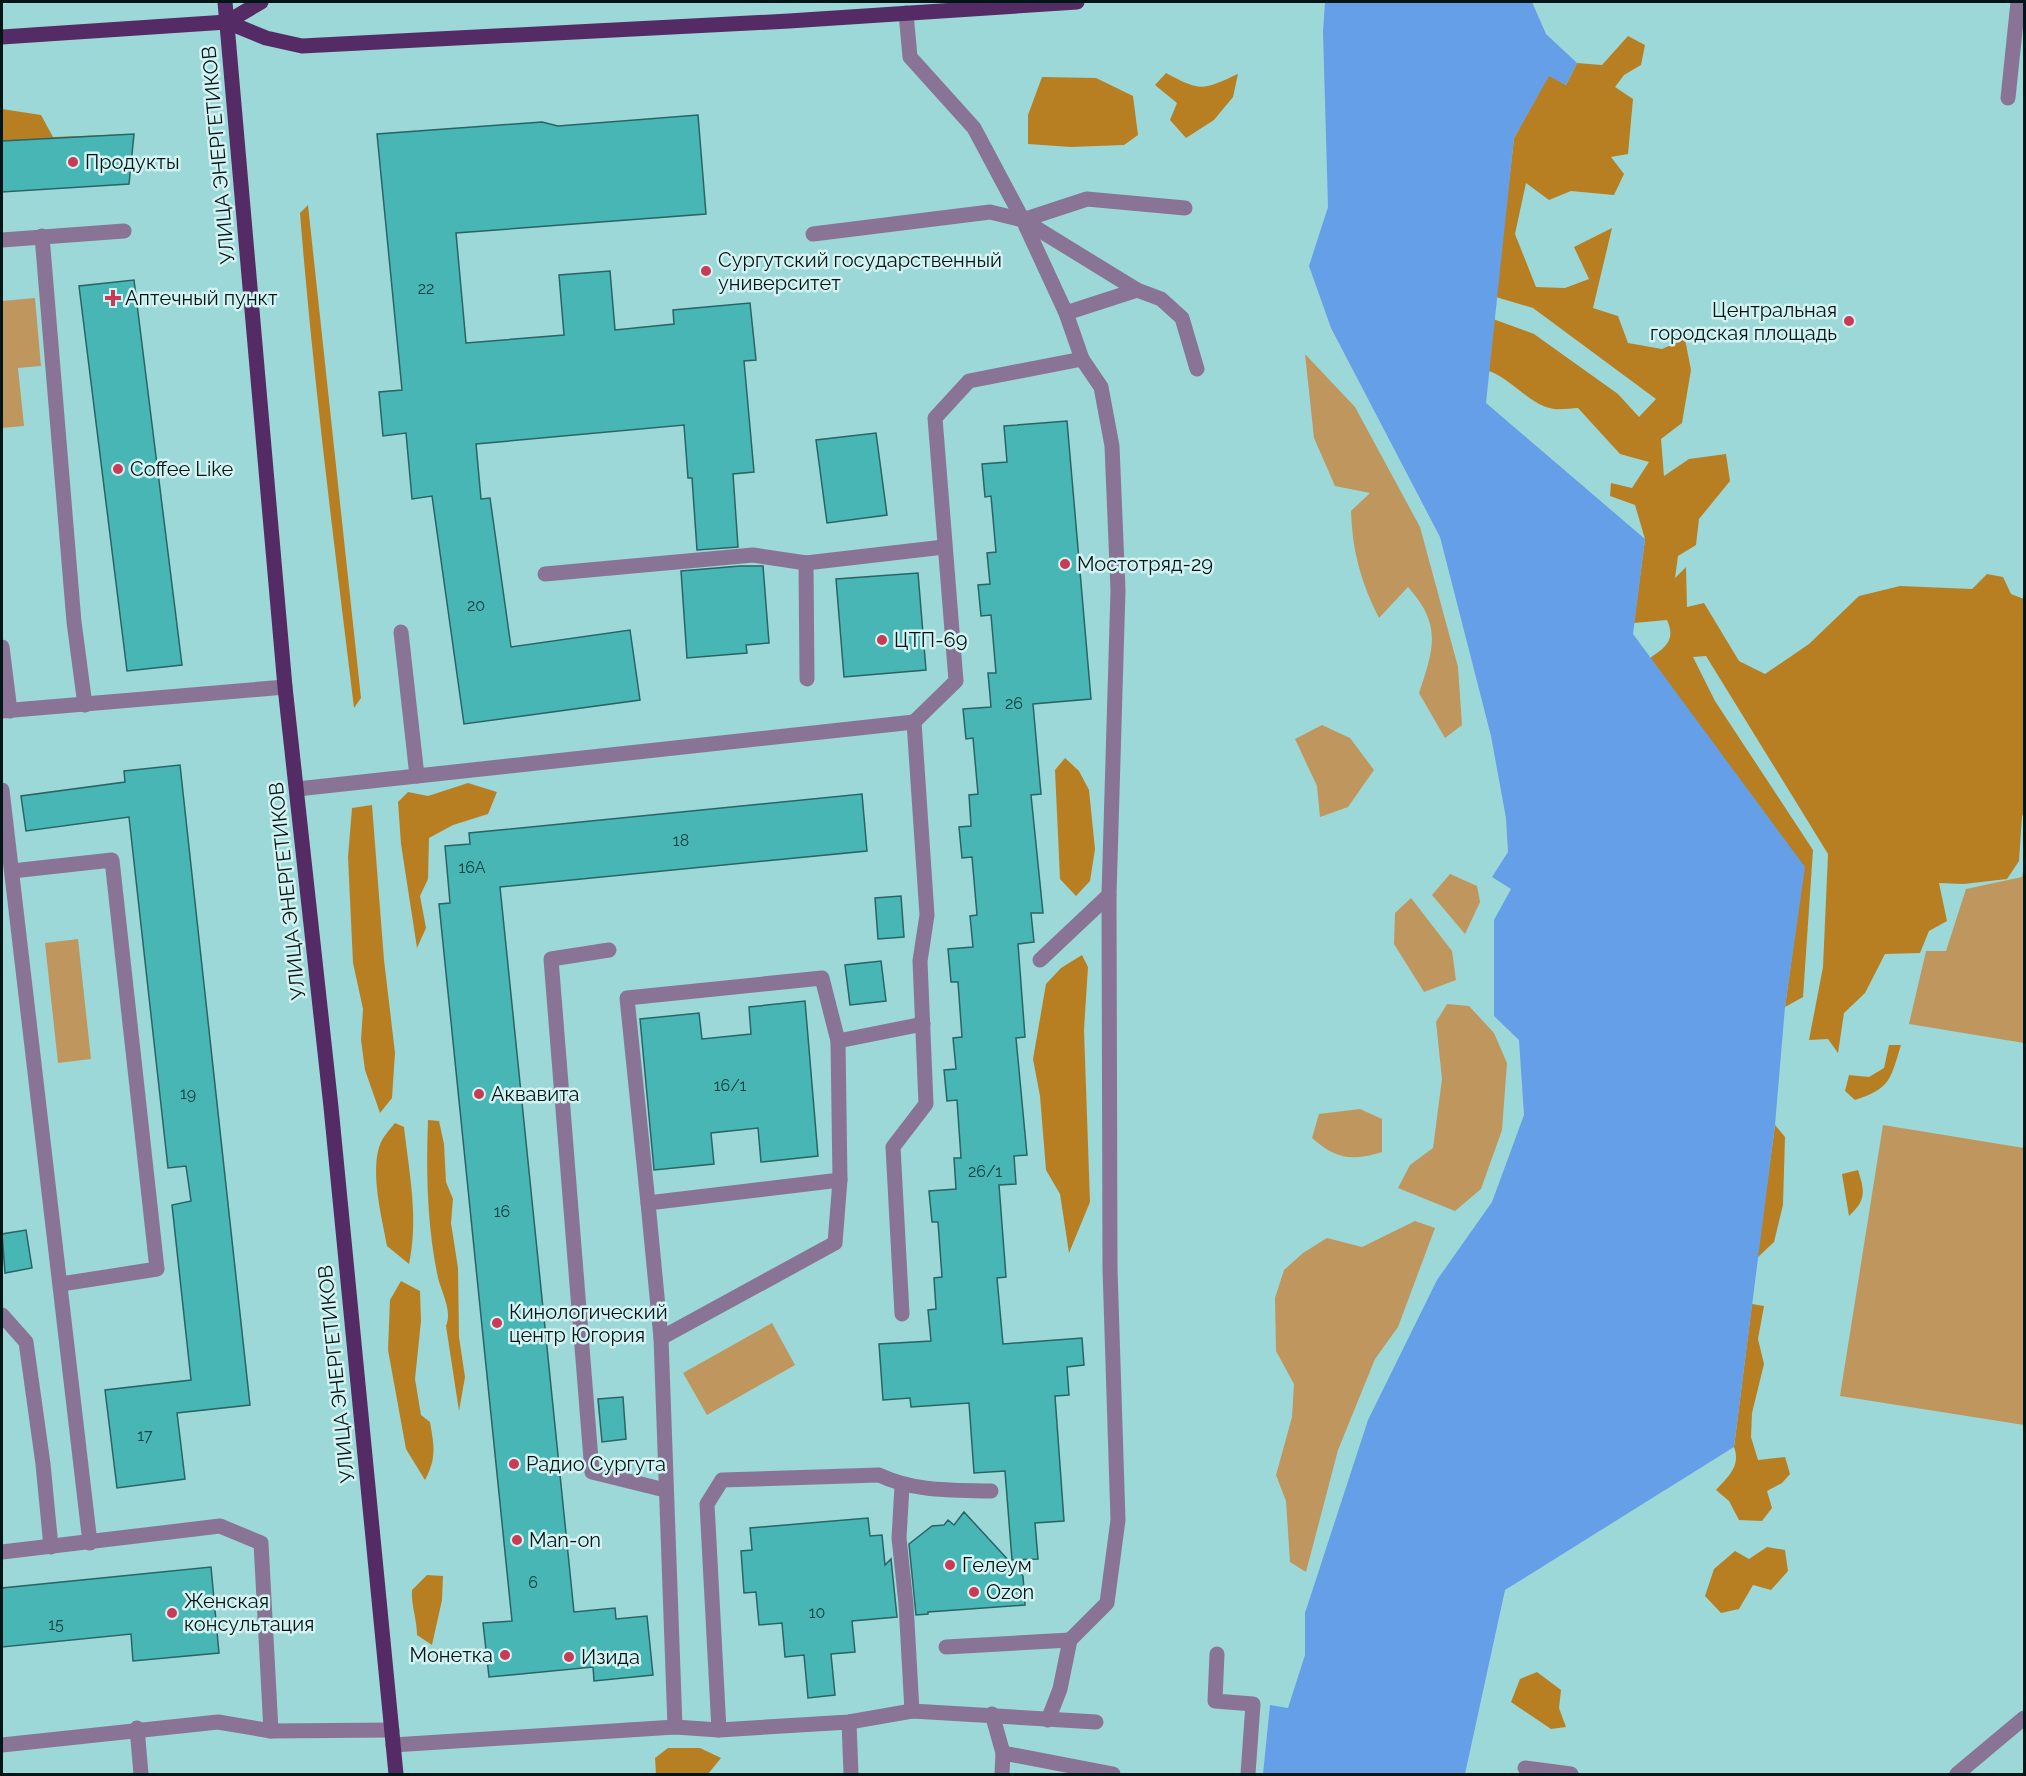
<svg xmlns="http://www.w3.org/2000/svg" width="2026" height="1776" font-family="Raleway,sans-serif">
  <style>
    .green { fill: #bf975e }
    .forest { fill: #b87f22 }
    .water { fill: #659fe8 }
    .building { fill: #48b6b5; stroke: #2a6464; stroke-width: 1.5 }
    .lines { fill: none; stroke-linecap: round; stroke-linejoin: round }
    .minor { stroke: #8a7495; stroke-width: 15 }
    .major { stroke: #542b65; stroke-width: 15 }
    .poi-dot { fill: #ca3a54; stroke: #d5f2f2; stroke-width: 2 }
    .labels { text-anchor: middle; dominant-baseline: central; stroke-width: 5; stroke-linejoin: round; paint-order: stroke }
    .number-label { font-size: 16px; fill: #123e3e }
    .street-label { font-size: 20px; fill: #001616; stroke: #d5f2f2 }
    .poi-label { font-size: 20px; fill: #001616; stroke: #d5f2f2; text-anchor: start }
  </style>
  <rect width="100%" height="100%" fill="#9cd8d7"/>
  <!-- green -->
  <g class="green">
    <path d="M35,298l6,68 -23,2 6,58 -22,2v-127z"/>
    <path d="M1305,354l50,53 65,120 38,140 4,58 -17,13 -26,-45c15,-45 23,-68 -11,-106l-29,31c-18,-35 -27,-68 -28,-107l19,-18 -35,-7 -21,-48z"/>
    <path d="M1322,725l28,13 24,32 -26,37 -28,10 -3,-31 -22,-47z"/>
    <path d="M2024,866v177l-115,-19 17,-73h20l20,-62 56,-12z"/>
    <path d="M1450,874l27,12 3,16 -15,32 -33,-39z"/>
    <path d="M1411,898l41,53 4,29 -32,12 -30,-48 1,-31z"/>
    <path d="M78,939l13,120 -33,4 -13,-120z"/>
    <path d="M1447,1004l22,2 25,27 13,30 -5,67 -21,59 -26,22 -57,-23 12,-23 23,-17 9,-69 -6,-57z"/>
    <path d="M1360,1109l22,10v33c-30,9 -45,8 -70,-14l7,-24z"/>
    <path d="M1883,1125l141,23v277l-184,-29z"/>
    <path d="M1415,1221l20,7 -37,99 -23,32 -37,91 -32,122 -16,-10 -4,-61 -10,-26 16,-58 2,-33 -18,-33 -1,-53 9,-28 19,-17 24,-15 35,9z"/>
    <path d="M772,1323l23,42 -88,50 -24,-42z"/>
  </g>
  <!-- forest -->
  <g class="forest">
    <path d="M1628,36l17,9 -4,20 -17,10 -9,12 18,12 -5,55 -17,3 13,17 -10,21 -43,-4 -22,9 -23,-17 -11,51 21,53 29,1 24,-9 -15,-32 38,-19 -19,80 25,8 10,27 34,6 23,-10 6,31 -9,53 -21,16 3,37 25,-17 37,-5 4,27 -31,38 -3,26 -18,11 -3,22 11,-11 1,40 17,-4 35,58 26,13 44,-30 50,-48 41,-10 72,3 15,-15 16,3 8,17 13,5v214l-2,3 -3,45 -12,18 -43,5 -25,-1 8,38 -18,10 -9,22 -35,1 -20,39 -21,20 -6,40 -10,-14 -19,1 14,-73 5,-113 -122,-198 -13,1 22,44 98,149 -10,147 -18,10 19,-140 -154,-209c16,-11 26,-18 17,-38l-33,3 11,-84 -10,-34 -25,-9 1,-13 21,5 17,-26 -29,-8 -42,-46c-7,0 -16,2 -24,1 -25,-4 -42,-30 -65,-38l4,-52 41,15 84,60 21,23 17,-18 -123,-91 -37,-11 18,-159 35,-63 17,10 11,-22 25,2z"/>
    <path d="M1166,73c35,19 37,17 72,1l-5,23 -19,23 -28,18 -16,-18 7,-17 -22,-18z"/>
    <path d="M1042,77l54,1 37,18 5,39 -14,10 -53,2 -43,-3v-29z"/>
    <path d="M2,109l39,6 12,22 81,-3 -132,7z"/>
    <path d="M308,205l53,493 -7,10c-20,-165 -41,-330 -54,-495z"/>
    <path d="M1065,758l14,13 10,19 6,59 -5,32 -14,15 -16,-17 -5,-109z"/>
    <path d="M468,783l29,9 -9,22 -35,11 -24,13 -1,41 -8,17 6,32 -9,20 -16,-104 -3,-42 10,-10 20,4z"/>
    <path d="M372,805l12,155 11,93 -3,45 -12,15 -15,-43 -4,-30 2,-31 -10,-46 -5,-106 4,-49z"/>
    <path d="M1082,955l6,12 -4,63 6,172 -21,51 -9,-59 -14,-24 -6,-74 -7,-37 13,-75 15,-16z"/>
    <path d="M1889,1045h12c-11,35 -10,43 -46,55l-10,-9 4,-16 20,2 15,-9z"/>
    <path d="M428,1120l11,1 5,23 2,38 7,17 -2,24 7,45 1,69 6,40 -6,34 -13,-85c7,-17 -6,-35 -9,-53 -10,-50 -11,-103 -9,-153z"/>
    <path d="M395,1123l9,4c5,45 15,92 5,137l-22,-18c-5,-28 -18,-77 -6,-104 3,-6 9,-13 14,-19z"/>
    <path d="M1775,1125l10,12 -2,68 -9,37 -17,16z"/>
    <path d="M1858,1170c7,22 8,30 -9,46l-7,-42z"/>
    <path d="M401,1281l19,10 1,30 -6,58 6,36 9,7c4,24 7,36 -5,58l-19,-31 -18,-99 2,-50z"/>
    <path d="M1752,1304l12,2 -6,33 6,25 -12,49 -1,24 7,23 27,-3 5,17 -8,9 -15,8 5,17 -10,13 -23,-1 -10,-19 -13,-11c13,-14 25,-24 18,-43z"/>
    <path d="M1767,1547l18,3 3,21 -17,19 -18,-5 -14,24 -18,4 -16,-17 9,-27 21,-18 14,8z"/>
    <path d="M427,1575l16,1 -1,24 -10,45 -15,-10c0,-16 -6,-29 -5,-45z"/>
    <path d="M1537,1672l24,18 -2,18 7,19 -15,2 -40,-27 9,-23z"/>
    <path d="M668,1748h32l21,10 -13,16h-52l-1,-16z"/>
  </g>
  <!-- water -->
  <path class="water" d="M1325,2h207l14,32 31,29 -11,22 -17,-9 -35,62 -28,265 159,136 -12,95 172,233 -20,140 -10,118 -41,322 -229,143 -40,184h-202l7,-69 18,3 17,-53v-42l63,-193 69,-140 55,-78 32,-87 -5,-75 -25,-24v-96l17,-31 -19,-12 16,-25 -2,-34 -15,-82 -51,-199 -109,-209 -22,-62 19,-59 -5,-175z"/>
  <!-- building -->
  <g class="building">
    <path d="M698,115l8,99 -250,19 10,110 98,-8 -5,-60 51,-4 5,59 59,-6 -1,-14 77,-7 6,57 -12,1 10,111 -21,2 5,73 -41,3 -5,-72h-4l-4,-53 -208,19 5,55 9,-1 21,149 119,-17 10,70 -176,24 -32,-228 -20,3 -6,-66 -23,3 -4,-44 23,-2 -25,-256 165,-12 16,4z"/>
    <path d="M134,134l-5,50 -127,8v-51z"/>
    <path d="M134,280l48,385 -55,6 -48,-385z"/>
    <path d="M1067,421l24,278 -58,5 8,90 -10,1 12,118h-12l3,29 -16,2 7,93 -9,1 11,117 -13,1 2,28 -17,1 7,92 -9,1 6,66 79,-6 2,27 -17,2 2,28 -14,1 9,125 -29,2 3,36 -26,1 -7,-89 -31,2 -5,-70 -58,4 -1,-9 -27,2 -4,-56 52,-3 -3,-31 8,-1 -2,-31 8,-1 -4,-55h-6l-3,-31 27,-2 -2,-31h7l-4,-58 -10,1 -3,-31 12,-1 -3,-31 9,-1 -4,-55h-7l-3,-33 25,-2 -3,-31 7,-1 -5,-58 -10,1 -3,-31 12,-1 -2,-31 9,-1 -5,-56 -7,1 -3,-30 28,-2 -3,-34h8l-5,-58 -10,1 -3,-31 12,-1 -3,-31 9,-1 -5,-56 -6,1 -3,-33 25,-2 -3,-36z"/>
    <path d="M876,433l11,82 -60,8 -11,-83z"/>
    <path d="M740,566h23l6,77 -23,2 1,8 -60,5 -6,-87z"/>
    <path d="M918,573l8,97 -82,7 -8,-98z"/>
    <path d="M180,765l70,640 -73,8 8,66 -68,9 -12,-98 86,-10 -19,-175 19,-4 -5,-35 -18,2 -39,-351 -103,14 -5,-35 104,-14 -1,-11z"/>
    <path d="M862,794l5,57 -367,36 74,725 41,-4 1,11 31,-3 6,59 -59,6 -1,-14 -104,10 -6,-54 29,-2 -73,-717 11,-1 -5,-57 25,-2 -1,-11z"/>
    <path d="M901,896l3,41 -26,2 -3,-41z"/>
    <path d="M881,961l5,40 -36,4 -5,-40z"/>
    <path d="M805,1001l13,155 -57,6 -3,-34 -47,5 3,31 -60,6 -14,-151 59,-6 3,26 49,-5 -2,-27z"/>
    <path d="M26,1230l6,38 -27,5 -3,-39z"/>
    <path d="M623,1397l3,42 -24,3 -4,-43z"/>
    <path d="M964,1512l59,64 2,29 -97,7v2l-12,1 -7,-71 23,-18 12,-1 4,-5 6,5z"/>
    <path d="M868,1518l2,18 12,-1 3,30 6,-6 6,58 -45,4 3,31 -24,2 4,41 -27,3 -4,-43 -19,2 -3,-34 -23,2 -3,-33 -12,1 -3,-42 11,-1 -2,-22z"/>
    <path d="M211,1567l8,86 -86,8 -2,-27 -129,13v-59z"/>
  </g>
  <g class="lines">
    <!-- minor -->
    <g class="minor">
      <path d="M906,13l4,44 64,71 49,92 43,93 16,46 19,28 11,59 6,144 -9,305 1,374 8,251 -11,83 -37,37 -10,49 -12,31"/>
      <path d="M2008,98l10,-96"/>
      <path d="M1023,220l64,-21 98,9"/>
      <path d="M813,234l177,-22 33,8 114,70 24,9 21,19 15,51"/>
      <path d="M42,236l32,386 11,83"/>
      <path d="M2,240l122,-9"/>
      <path d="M1066,313l71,-23"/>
      <path d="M806,563l1,116"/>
      <path d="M545,574l208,-19 53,8 138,-16"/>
      <path d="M401,632l16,144"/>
      <path d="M2,647l8,64"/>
      <path d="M2,711l283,-24"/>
      <path d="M297,789l617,-67"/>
      <path d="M2,790l88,753"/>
      <path d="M12,871l100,-11 45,409 -96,15"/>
      <path d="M609,950l-58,9 41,513 73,18"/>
      <path d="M1040,960l69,-65"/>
      <path d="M838,1041l85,-17"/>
      <path d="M648,1203l-21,-205 195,-20 16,63 2,139 -5,63 -174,95"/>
      <path d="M902,1314l-9,-167 33,-43 -6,-143 7,-46 -13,-193 42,-41 -21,-263 34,-37 113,-22"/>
      <path d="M2,1315l24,27 17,122 8,83"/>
      <path d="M902,1486l-3,52 7,66 6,107"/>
      <path d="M2,1552l218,-26 41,17 10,188"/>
      <path d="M946,1647l124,-7"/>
      <path d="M1217,1654l-2,47 38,3 -5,70"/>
      <path d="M992,1714l11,39 -1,21"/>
      <path d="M849,1722l2,52"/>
      <path d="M675,1727l-14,-389 -13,-135 192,-23"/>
      <path d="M137,1728l4,46"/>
      <path d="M719,1730l-12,-226 15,-24 157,-5c36,17 73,15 112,16"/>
      <path d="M2,1745l216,-23 53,9 121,-1"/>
      <path d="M393,1745l282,-18 44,3 130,-8 63,-11 184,11"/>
      <path d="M1003,1753l110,21"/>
      <path d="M1525,1768l46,6"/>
      <path d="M1957,1774l67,-56"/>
    </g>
    <!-- major -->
    <g class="major">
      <path d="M225,2l60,685 46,420 65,667"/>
      <path d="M227,22l34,-20"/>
      <path d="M2,37l225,-15 39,16 36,8 487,-25 288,-19"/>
    </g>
  </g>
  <!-- markers -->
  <g class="poi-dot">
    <circle cx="73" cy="162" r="6"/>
    <circle cx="706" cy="271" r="6"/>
    <path d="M110 289h6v6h6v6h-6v6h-6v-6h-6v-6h6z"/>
    <circle cx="1849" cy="321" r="6"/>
    <circle cx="118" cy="469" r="6"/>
    <circle cx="1065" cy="564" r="6"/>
    <circle cx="882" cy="640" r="6"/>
    <circle cx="479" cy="1094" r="6"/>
    <circle cx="497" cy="1323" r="6"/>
    <circle cx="514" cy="1464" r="6"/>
    <circle cx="517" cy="1540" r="6"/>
    <circle cx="950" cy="1565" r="6"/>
    <circle cx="974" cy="1592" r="6"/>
    <circle cx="172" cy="1613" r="6"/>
    <circle cx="505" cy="1655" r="6"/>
    <circle cx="569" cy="1657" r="6"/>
  </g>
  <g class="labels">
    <!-- number labels -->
    <g class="number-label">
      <text x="426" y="288">22</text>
      <text x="476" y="605">20</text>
      <text x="1014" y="703">26</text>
      <text x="681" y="840">18</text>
      <text x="472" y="867">16А</text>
      <text x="730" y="1085">16/1</text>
      <text x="188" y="1093">19</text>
      <text x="985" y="1171">26/1</text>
      <text x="502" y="1211">16</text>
      <text x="145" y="1435">17</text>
      <text x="533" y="1582">6</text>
      <text x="817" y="1612">10</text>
      <text x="56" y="1624">15</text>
    </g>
    <!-- street labels -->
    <g class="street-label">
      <text transform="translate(218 155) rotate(-95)">УЛИЦА ЭНЕРГЕТИКОВ</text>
      <text transform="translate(287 891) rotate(-96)">УЛИЦА ЭНЕРГЕТИКОВ</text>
      <text transform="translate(336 1374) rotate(-96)">УЛИЦА ЭНЕРГЕТИКОВ</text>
    </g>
    <!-- poi labels -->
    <g class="poi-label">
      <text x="85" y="162">Продукты</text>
      <text x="718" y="260">Сургутский государственный<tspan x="718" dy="23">университет</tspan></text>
      <text x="125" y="298">Аптечный пункт</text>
      <text x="1837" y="310" text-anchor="end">Центральная<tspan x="1837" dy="23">городская площадь</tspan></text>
      <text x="130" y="469">Coffee Like</text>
      <text x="1077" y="564">Мостотряд-29</text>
      <text x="894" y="640">ЦТП-69</text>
      <text x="491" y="1094">Аквавита</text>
      <text x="509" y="1312">Кинологический<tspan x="509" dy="23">центр Югория</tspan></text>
      <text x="526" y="1464">Радио Сургута</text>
      <text x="529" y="1540">Man-on</text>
      <text x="962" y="1565">Гелеум</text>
      <text x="986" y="1592">Ozon</text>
      <text x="184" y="1601">Женская<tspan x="184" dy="23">консультация</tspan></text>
      <text x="493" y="1655" text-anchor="end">Монетка</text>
      <text x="581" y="1657">Изида</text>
    </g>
  </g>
  <!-- border -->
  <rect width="2026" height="1776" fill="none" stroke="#001616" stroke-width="6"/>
</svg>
